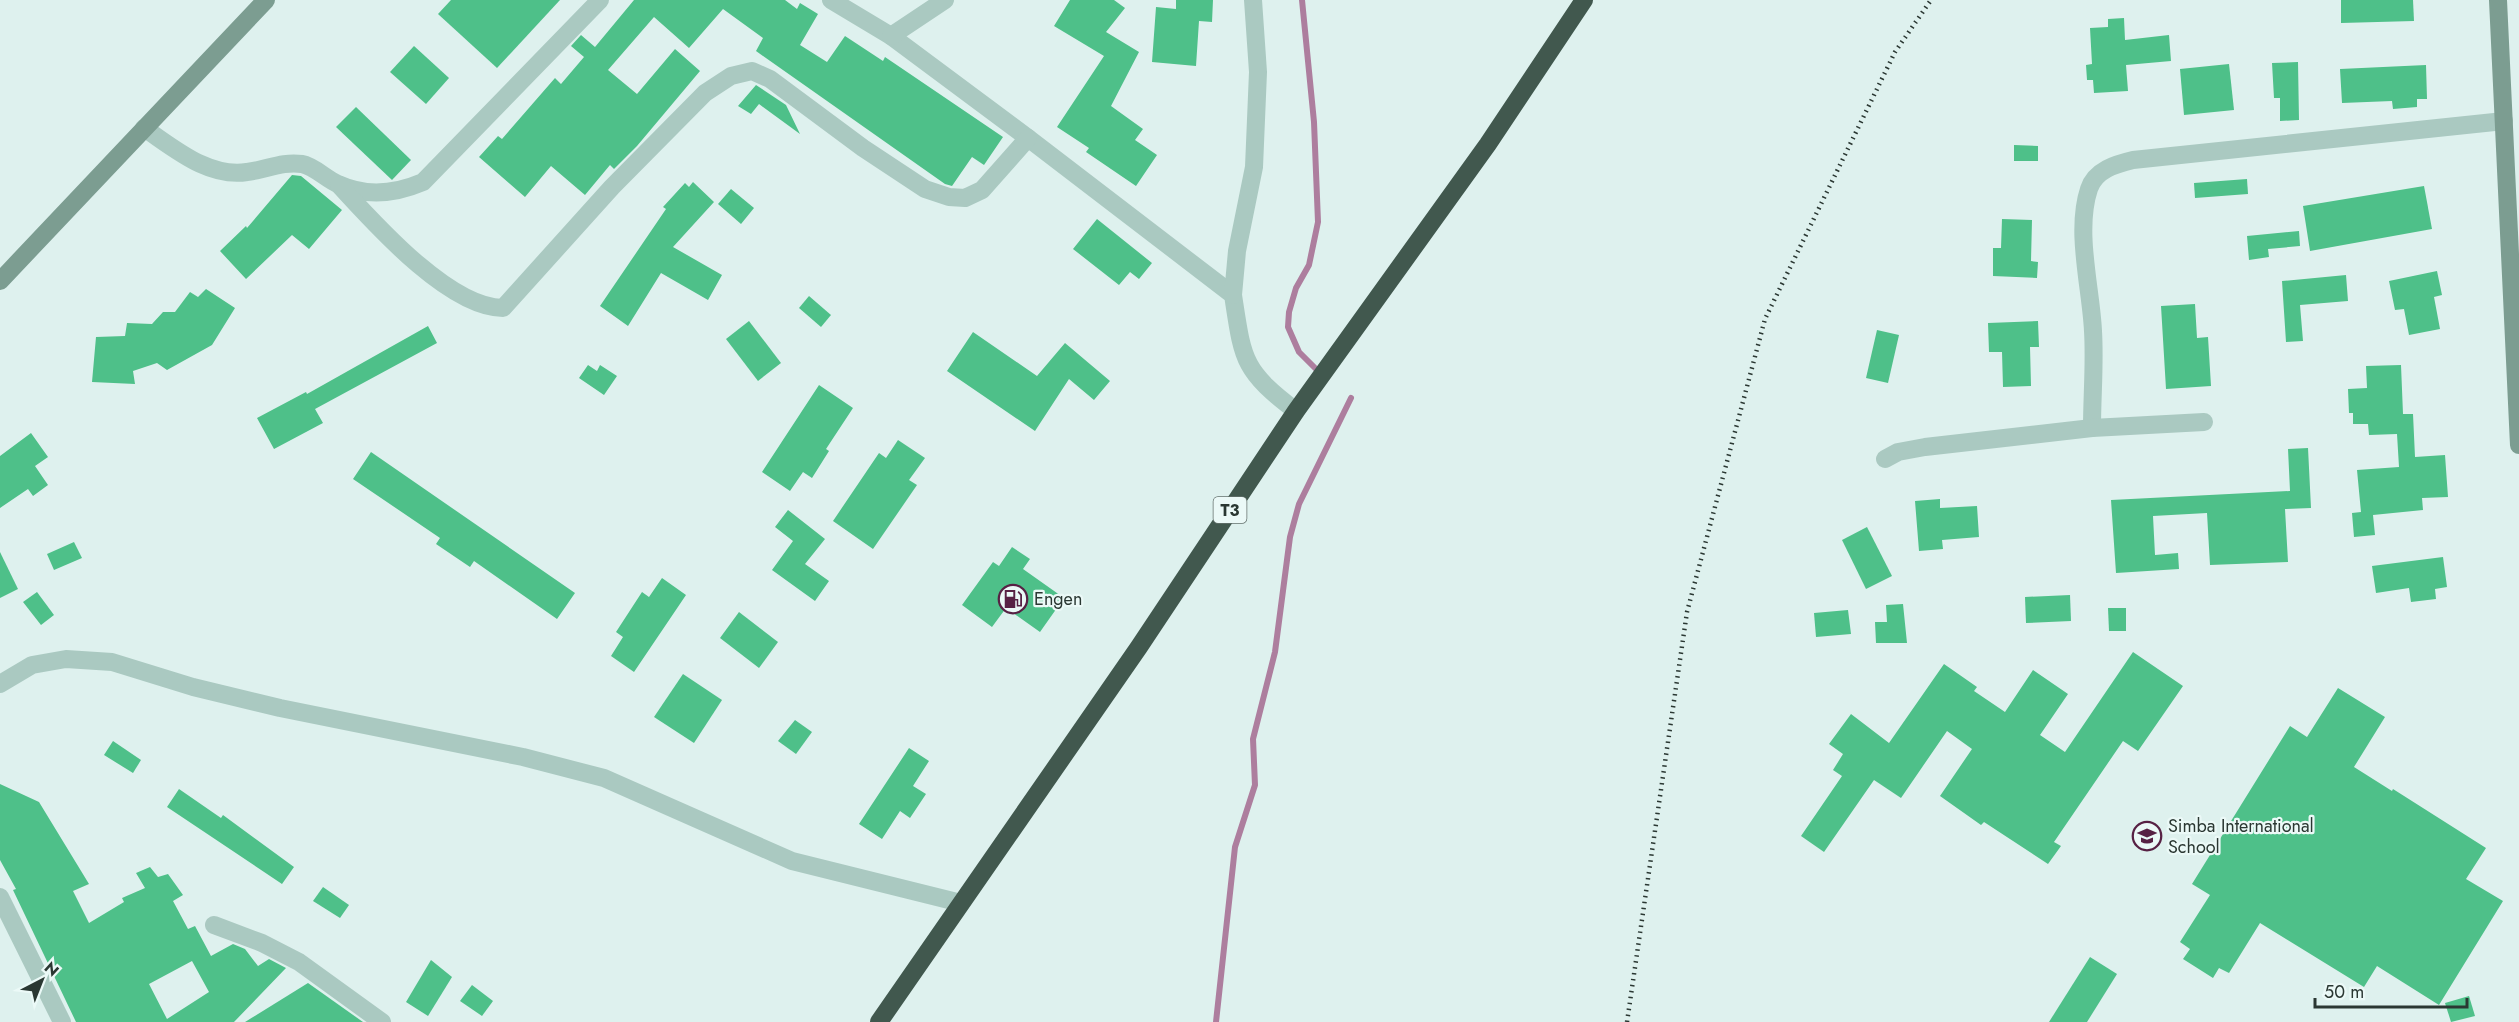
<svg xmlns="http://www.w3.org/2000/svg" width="2519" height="1022" font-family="Jost,sans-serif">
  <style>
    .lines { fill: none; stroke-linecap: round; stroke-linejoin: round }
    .stream { stroke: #ad7e9e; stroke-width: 6 }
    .building { fill: #4ec089; fill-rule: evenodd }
    .street { stroke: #aac9c1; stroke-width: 18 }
    .secondary { stroke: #7c9d91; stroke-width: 18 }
    .highway { stroke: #41584e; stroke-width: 18 }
    .rail { stroke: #2a3732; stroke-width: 4.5; stroke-dasharray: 1.5 4.5; stroke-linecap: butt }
    .labels { text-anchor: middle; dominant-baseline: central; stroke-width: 4.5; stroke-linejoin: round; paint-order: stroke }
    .shield { fill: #ebf9f7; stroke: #64716d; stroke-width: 1.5 }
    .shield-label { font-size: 16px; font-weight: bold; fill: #2a3732 }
    .poi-label { font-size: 18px; fill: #2a3732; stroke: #ebf9f7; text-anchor: start }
  </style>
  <rect width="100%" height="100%" fill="#def1ee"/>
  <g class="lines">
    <!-- stream -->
    <g class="stream">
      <path d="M1302,0l12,122 4,100 -9,43 -13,23 -7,24 -1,15 11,25 18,18"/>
      <path d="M1216,1022l19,-175 20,-62 -2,-46 22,-87 15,-115 9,-33 52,-106"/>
    </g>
  </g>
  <!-- building -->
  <g class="building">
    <path d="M451,0h109l-63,68 -59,-54z"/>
    <path d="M634,0h151l12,9 3,-6 18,11 -18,31 27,17 18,-26 38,25 2,-4 118,80 -19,28 -12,-8 -20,29 -7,-2 -189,-133 7,-13 -40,-29 -34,39 -35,-31 -46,53 29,24 38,-45 25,22 -63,75 -23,23 -4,-4 -25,30 -34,-29 -26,31 -46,-40 19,-21 4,3 53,-61 6,6 23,-27 -13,-11 10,-11 14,12z"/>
    <path d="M1070,0h44l11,8 -19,24 33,20 -28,54 32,23 -8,11 22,15 -21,31 -50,-34 3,-4 -32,-21 47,-71 -50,-30z"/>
    <path d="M1176,0h37l-1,22 -13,-1 -3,45 -44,-4 4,-55 20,2z"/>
    <path d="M2341,0h72l1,21 -73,2z"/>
    <path d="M2124,18l1,22 44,-5 2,26 -45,4 2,26 -34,2 -1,-13h-6l-1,-15 6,-1 -2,-36 18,-1v-8z"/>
    <path d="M414,46l35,32 -23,26 -36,-32z"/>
    <path d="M2298,62l1,58 -19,1v-23h-6l-2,-35z"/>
    <path d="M2229,64l5,46 -50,5 -4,-46z"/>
    <path d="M2426,65l1,34h-10v8l-24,2 -1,-8 -50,2 -2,-34z"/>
    <path d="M756,85l30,20 14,29 -41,-30 -8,10 -13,-8z"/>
    <path d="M356,107l55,53 -19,20 -56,-53z"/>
    <path d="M2014,145l24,1v15h-24z"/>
    <path d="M292,175l9,1 41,34 -33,39 -17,-14 -46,44 -26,-28 26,-25 1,2z"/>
    <path d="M2247,179l1,15 -53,4 -1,-15z"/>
    <path d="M693,182l21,20 -41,45 49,28 -14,25 -47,-27 -33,53 -28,-20 66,-97 -3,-2 22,-24 4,4z"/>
    <path d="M2424,186l8,43 -122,22 -7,-45z"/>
    <path d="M731,189l23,19 -13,16 -23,-20z"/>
    <path d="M1097,219l55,44 -13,16 -9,-7 -11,13 -46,-36z"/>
    <path d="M2002,219l30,1 -1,41 7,1 -1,16 -44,-2v-28h8z"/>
    <path d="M2299,231l1,15 -32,3 1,8 -20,3 -2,-24z"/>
    <path d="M2437,271l5,24 -8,2 6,32 -31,6 -5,-26 -9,1 -6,-29z"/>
    <path d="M2346,275l2,26 -48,4 3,36 -17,1 -4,-61z"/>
    <path d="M206,289l29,19 -23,37 -45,25 -10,-7 -24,8 2,13 -43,-2 4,-45 29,-1 2,-13 25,1 11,-12h12l15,-20 8,5z"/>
    <path d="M809,296l22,19 -10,12 -22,-19z"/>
    <path d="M2195,304l2,34 11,-1 3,49 -45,3 -5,-83z"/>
    <path d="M749,321l32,42 -23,18 -32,-42z"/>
    <path d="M2038,321l1,26h-9l1,39 -28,1 -1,-35h-13l-1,-29z"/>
    <path d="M428,326l9,17 -122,66 8,14 -49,26 -17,-31 49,-26 1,2z"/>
    <path d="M1877,330l22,5 -11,48 -22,-5z"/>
    <path d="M973,332l64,44 28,-33 45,38 -16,19 -25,-21 -34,52 -88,-60z"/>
    <path d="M588,365l9,6 3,-6 17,11 -13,19 -25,-17z"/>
    <path d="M2401,365l2,49h10l2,43 30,-2 3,42 -26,1 1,12 -50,5 2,20 -21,2 -2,-24 9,-1 -4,-42 42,-3 -2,-33 -28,1 -1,-11h-15v-11h-4l-1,-24 19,-1 -1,-22z"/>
    <path d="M819,385l34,23 -27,41 3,2 -17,27 -9,-6 -13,19 -28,-19z"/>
    <path d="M31,433l17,24 -13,9 13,19 -15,11 -5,-7 -28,19v-52z"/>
    <path d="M898,440l27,18 -16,22 8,5 -44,64 -40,-28 46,-68 7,5z"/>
    <path d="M2308,448l3,60 -26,1 3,53 -78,3 -3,-52 -54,3 2,39 23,-2 1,16 -63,4 -5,-73 179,-9 -2,-42z"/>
    <path d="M371,452l204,141 -18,26 -83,-58 -4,6 -34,-23 4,-6 -87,-59z"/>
    <path d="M1940,499v9l37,-2 2,31 -37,3 1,9 -24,2 -4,-50z"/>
    <path d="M788,510l37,29 -20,25 24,17 -14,20 -43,-31 21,-29 -18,-14z"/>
    <path d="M1867,527l25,49 -26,13 -24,-49z"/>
    <path d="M74,542l8,16 -28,12 -7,-16z"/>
    <path d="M1012,547l18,12 -7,10 41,29 -24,34 -34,-24 -14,19 -30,-22 31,-43 6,4z"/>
    <path d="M0,552l18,37 -18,9z"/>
    <path d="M2443,557l4,30 -12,2 1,10 -25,3 -2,-14 -33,5 -4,-27z"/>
    <path d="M662,578l24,17 -52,77 -23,-16 12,-19 -7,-5 26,-40 7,5z"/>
    <path d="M37,592l17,23 -13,10 -18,-23z"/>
    <path d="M2070,595l1,26 -45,2 -1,-26z"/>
    <path d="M1903,604l4,39h-31l-1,-21h12l-1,-17z"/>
    <path d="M2108,608h18v23h-17z"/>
    <path d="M1848,610l3,24 -35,3 -2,-24z"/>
    <path d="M739,612l39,30 -19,26 -39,-30z"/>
    <path d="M2133,652l50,34 -45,65 -15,-10 -69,101 7,4 -13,18 -64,-42 -3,3 -41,-29 32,-47 -25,-18 -46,67 -27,-18 -50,72 -23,-16 41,-60 -9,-6 10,-16 -14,-10 22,-30 38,29 55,-79 33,23 -3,4 31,21 28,-42 35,24 -28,41 25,17z"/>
    <path d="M683,674l39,26 -28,43 -40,-26z"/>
    <path d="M2338,688l47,29 -31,50 38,24 1,-2 93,59 -20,31 37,22 -64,104 -62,-39 -13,21 -104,-64 -31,50 -10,-5 -6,10 -30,-19 7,-10 -10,-7 30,-47 -18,-11 98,-158 17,11z"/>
    <path d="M795,720l17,12 -16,22 -18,-13z"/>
    <path d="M113,741l28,19 -8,13 -29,-18z"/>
    <path d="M909,748l20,13 -16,25 13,8 -16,24 -10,-7 -18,28 -23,-15z"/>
    <path d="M0,784l39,18 50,82 -16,7 16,32 35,-21 -2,-4 23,-10 -9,-15 14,-6 8,10 10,-3 15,21 -10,6 15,28 7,-3 16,30 22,-12 12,5 13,17 11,-7 17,9 -52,54h-158l-63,-132 3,-1 -16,-29zM192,961l17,31 -42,27 -18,-35z"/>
    <path d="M179,789l42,29 2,-3 71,52 -12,17 -115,-77z"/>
    <path d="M323,887l26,18 -9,13 -27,-17z"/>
    <path d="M2090,957l27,17 -30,48h-38z"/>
    <path d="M431,960l21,17 -24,39 -22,-14z"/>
    <path d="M308,983l55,39h-118z"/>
    <path d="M472,985l21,16 -11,15 -22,-15z"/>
    <path d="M2469,996l6,20 -24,6 -6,-19z"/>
  </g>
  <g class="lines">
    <!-- street -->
    <g class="street">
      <path d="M831,0l60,36 137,102 205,157c10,65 9,75 63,116"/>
      <path d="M891,36l54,-36"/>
      <path d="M144,128c30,20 64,50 103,44 19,-2 35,-11 55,-8 12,2 24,15 36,20 28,13 57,10 85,-2l177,-182"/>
      <path d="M339,185c35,38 110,123 164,123l109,-121 93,-94 26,-17 21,-5 18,8 93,69 62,41 24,8 16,1 17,-8 46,-52"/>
      <path d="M1233,295l4,-44 17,-84 4,-95 -5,-72"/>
      <path d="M2092,428c0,-32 3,-65 1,-97 -2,-43 -18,-100 -4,-142 6,-19 27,-25 44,-29l371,-39"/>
      <path d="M1885,459l13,-7 27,-5 167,-19 112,-6"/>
      <path d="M0,684l32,-19 34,-6 46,3 81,25 87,21 243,49 81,21 188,83 169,42"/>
      <path d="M0,897l62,125"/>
      <path d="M214,925l48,18 37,19 83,60"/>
    </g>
    <!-- secondary -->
    <g class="secondary">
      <path d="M2498,0l21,445"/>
      <path d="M0,281l266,-281"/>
    </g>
    <!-- highway -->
    <path class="highway" d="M879,1022l260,-375 157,-236 192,-267 96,-144"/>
    <!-- rail -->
    <path class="rail" d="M1627,1022l60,-410 78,-293 130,-267 36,-52"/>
  </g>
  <!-- icons -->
  <defs>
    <g id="fuel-ring" transform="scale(1.5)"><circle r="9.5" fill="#ebf9f7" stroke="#572144" stroke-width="1.5"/><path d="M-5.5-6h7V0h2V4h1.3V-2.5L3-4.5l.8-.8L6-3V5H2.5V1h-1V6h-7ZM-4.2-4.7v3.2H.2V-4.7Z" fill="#572144"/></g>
    <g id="school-ring" transform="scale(1.5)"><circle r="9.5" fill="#ebf9f7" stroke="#572144" stroke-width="1.5"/><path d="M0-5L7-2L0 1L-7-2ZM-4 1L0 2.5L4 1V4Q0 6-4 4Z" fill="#572144"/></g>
  </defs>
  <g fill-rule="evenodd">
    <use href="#fuel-ring" x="1013" y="599"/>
    <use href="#school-ring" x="2147" y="836"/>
  </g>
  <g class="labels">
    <!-- shield labels -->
    <rect class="shield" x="1213.5" y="497" width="33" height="26" rx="4.5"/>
    <g class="shield-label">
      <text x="1230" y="510">T3</text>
    </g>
    <!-- poi labels -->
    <g class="poi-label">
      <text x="1034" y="599">Engen</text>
      <text x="2168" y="826">Simba International<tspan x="2168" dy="21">School</tspan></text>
    </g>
  </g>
  <!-- north arrow -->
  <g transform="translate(42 980) rotate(42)" stroke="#ebf9f7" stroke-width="4.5" paint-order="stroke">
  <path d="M0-4.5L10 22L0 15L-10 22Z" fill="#2a3732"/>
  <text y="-9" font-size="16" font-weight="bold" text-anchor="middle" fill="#2a3732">N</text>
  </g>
  <!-- scale -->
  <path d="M2315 998v9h152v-9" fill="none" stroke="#2a3732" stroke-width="3"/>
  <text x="2324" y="998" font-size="18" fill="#2a3732" stroke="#ebf9f7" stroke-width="4.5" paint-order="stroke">50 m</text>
</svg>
